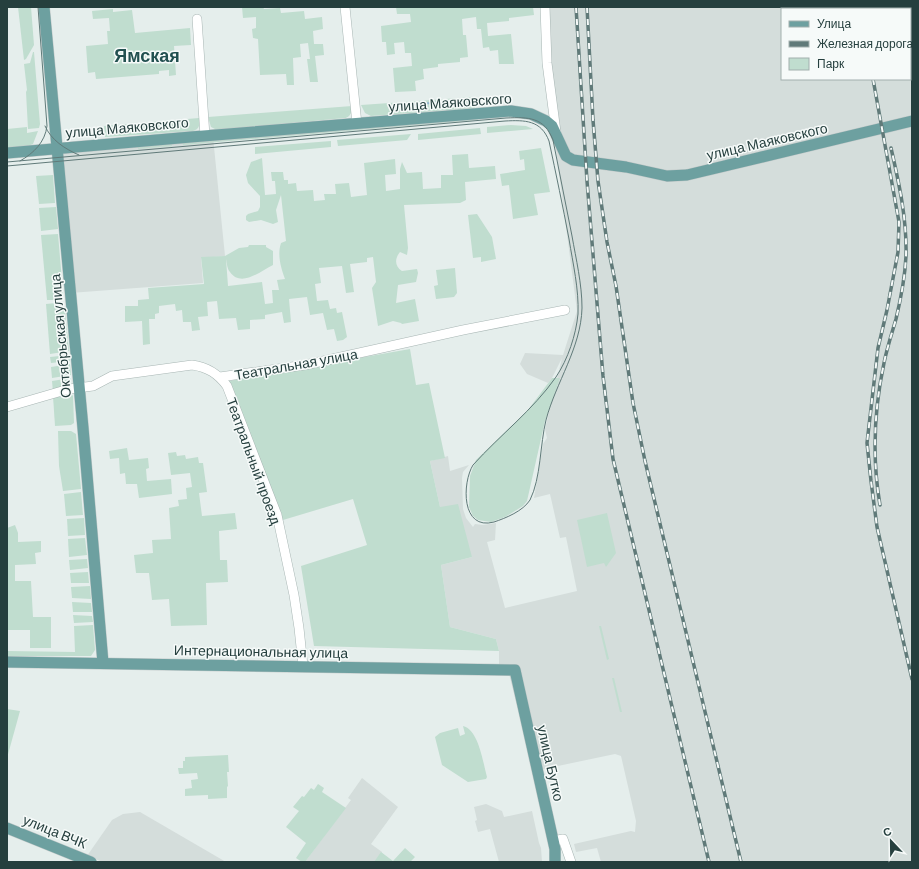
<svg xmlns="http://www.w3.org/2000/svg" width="919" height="869" font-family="Barlow,sans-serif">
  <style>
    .built { fill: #d4dddb; fill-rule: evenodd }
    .green { fill: #c0ddcf }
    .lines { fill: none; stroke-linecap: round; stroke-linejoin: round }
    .stream { stroke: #91b6cf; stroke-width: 2 }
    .minor-casing { stroke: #a8b6b4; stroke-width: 10 }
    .major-casing { stroke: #c2c9c9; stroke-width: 12 }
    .minor { stroke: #fff; stroke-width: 9 }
    .major { stroke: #6da0a0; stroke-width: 11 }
    .tram { stroke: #607a79; stroke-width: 1 }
    .rail-casing { stroke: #607a79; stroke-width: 3.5 }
    .rail { stroke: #f6faf9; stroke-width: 2; stroke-dasharray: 6; stroke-linecap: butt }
    .labels { text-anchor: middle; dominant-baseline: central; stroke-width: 3; stroke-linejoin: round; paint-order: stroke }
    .street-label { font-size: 14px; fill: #253f3e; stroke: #f6faf9 }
    .district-label { font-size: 18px; font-weight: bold; fill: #225050; stroke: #f6faf9 }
  </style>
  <rect width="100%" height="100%" fill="#e5eeec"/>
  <!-- built -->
  <g class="built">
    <path d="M542,7h370v855h-311l-4,-14 -21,4 -2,-8 57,-13 4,1 1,-11 -15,-65 -6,-2 -81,17 -26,-101h-9v-19l-3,-12 -46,-12 -9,-62 31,-8 -32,-50 -10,-46 18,-5 2,15 19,-6 -6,7 -1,6 1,31 3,9 7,9 2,-3 8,1 13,-2 -1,17 -8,2 18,66 72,-17 -11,-54 -6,1 -10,-44 -16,4 9,-54 4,-6 -2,-9 17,-71 -10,20 -4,5 -21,-9 -7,-10 5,-11 38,2 14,-44 -26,-199zM782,9h128v70h-128z"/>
    <path d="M213,137l12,119 -24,2 2,25 -133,10 -13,-144z"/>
    <path d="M362,778l36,29 -27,37 11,8 -7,10h-70l46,-62 -3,-2z"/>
    <path d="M486,804l16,7 2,6 28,-6 7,32 2,5 1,14h-43l-9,-33 -12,3 -3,-11 2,-1 -3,-13z"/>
    <path d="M140,812l86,50h-123l-16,-6 25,-36 11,-6z"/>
  </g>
  <!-- green -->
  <g class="green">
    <path d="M18,7h13l3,38 -8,14 -2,1z"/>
    <path d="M242,7h21l1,2 16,-1 1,5 23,-2 1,8 17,-2 1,12 -10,2 1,13h9l1,11 -9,1 3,26h-8l-3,-23h3l-2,-16 -8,1 1,13 -8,1 1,27h-7l-1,-11 -26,1 -2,-36 -5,-1 -1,-9 4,-1v-11l-13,1z"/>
    <path d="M396,7h137l1,8 -25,3v3l-22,2 1,13 23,-2 3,30h-15l-1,-14 -8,1 -1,-4 -6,1 -2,-19h-4l-1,-12 -14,2 1,16h3l2,22 -8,1v4l-22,2v3l-15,2 1,10 -9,2 1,10 -21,1 -2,-24 19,-2 -1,-13h-6l-1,-11 -10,1 1,11 -8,1 -1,-13h-4l-1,-16 30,-4 -1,-8h-13z"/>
    <path d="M113,9v3l19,-2 3,23 55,-5 1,17 -17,1 2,29 -7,1v-6l-10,1v3l-63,5 -1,-7 -7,1 -2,-27 22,-2 -1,-13h3l-1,-13 -16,1 -1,-8z"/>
    <path d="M33,52h1l6,72 -1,4 -11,1 -2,-37 1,-2 -3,-26 6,-1z"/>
    <path d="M474,97l1,11 -104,8 -6,-3 -4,-8z"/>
    <path d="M352,106c0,6 -1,10 -7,12l-128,12 -6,-3 -3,-10z"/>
    <path d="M477,116l1,4 -295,25 -1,-3z"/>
    <path d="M199,118c1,6 1,11 -6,13l-88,6 -1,-11z"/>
    <path d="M511,125l15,1 7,3 -46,4v-6z"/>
    <path d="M27,127v6l11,-2 -5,13 -5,2 -21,2v-19z"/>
    <path d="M480,128l1,6 -63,6v-6z"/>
    <path d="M411,134l-4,6 -69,6 -1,-6z"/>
    <path d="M331,141v6l-76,7v-7z"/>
    <path d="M172,143v3l-34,3v-3z"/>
    <path d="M541,148l9,44 -16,2 4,21 -25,4 -4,-34 -7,1 -2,-12 25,-4 -1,-11 -4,1 -1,-9z"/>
    <path d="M468,154l1,14 26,-2 1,13 -31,3 1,18 -6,3 -56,2 4,43 -1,7 -7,-3c-5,6 -6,14 2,19l15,-2 1,4 -2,9 -18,3 -2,18 19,-4 4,22 -17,3 -1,-1 -8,-2 -15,5 -6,-38 4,-6 -3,-25 -6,1v4l-17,2 4,28 -8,1 -4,-27 -23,2 2,15 -6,1 2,17 11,-1 2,9 6,-1 1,5 5,-1 5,25 -4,3 -6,1 -3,-12 -7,1 -4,-17 -13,2 -3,-18 -18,2 2,23 -7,1 -2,-11 -17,3v4l-15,1v9l-12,1 -2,-12 -17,1 -2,-18 -10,1 1,14 -10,1 2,13 -8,1 -1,-9h-8l-1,-12 -6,1 -1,-7 -16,2v7l-4,1v5h-6l1,25 -7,1 -1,-24 -17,1v-16h13v-6l11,-1 -1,-11 56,-4 -3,-27 24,-1 14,-8 9,-1 1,-2h17v2l7,4v14c-12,6 -32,23 -43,7 -3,-3 -3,-9 -4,-13l2,27 34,-4 3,22 8,-1 -1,-13h7l-2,-10 8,-1c-4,-11 -8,-24 -4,-36l5,-2 -5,-46 -5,15 2,12 -5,2 -12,-4 -12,2 -3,-2v-4l2,-2 10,-3 2,-4v-11l-12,-13 -2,-8 5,-13 11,-4 3,37 11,-1 -1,-13h-3l-1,-9h12l1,8h4v4l8,-1 1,8 16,-1 1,11 11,-1 -1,-6h12l-1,-10 14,-1 2,14 16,-2 -3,-32 31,-4 1,15 -11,1 1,16 14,-2v-20l2,-7 5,11 15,-1 1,17 18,-1v-13h12l-1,-20z"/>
    <path d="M53,175l2,28 -16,1 -3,-28z"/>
    <path d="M56,207l2,22 -17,2 -2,-23z"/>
    <path d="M477,214l15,23 4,22 -15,3v-5l-8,1 -5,-43z"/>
    <path d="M58,234l5,59c-2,7 -10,7 -16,7l-6,-65z"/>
    <path d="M455,268l2,25 -3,4 -18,2 -2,-13 4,-1 -2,-15z"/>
    <path d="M56,303l7,3 2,5 4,40 -19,3 -4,-50z"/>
    <path d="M410,349l6,36 13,-2 16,75 -15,3 10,46 18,-3 14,53 -31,8 9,62 46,12 3,12 -185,-5 -13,-80 66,-21 -14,-46 -70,21 -54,-139z"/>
    <path d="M69,355l1,6 -19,2 -1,-6z"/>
    <path d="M70,364l1,11 -19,3 -1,-11z"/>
    <path d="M71,378c-1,10 -11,11 -18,14l-1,-11z"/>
    <path d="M552,378h8l-15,43 -18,80 -4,5 -18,11 -14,5 -13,-2 -5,-4 -4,-9 1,-31 6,-16 52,-50z"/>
    <path d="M70,392l3,4 1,27 -3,2 -16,1 -2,-30z"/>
    <path d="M58,431h13l5,3 5,55 -18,2 -4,-25z"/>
    <path d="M127,448l2,12 19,-2 1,10 -3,1 1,12 24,-2 1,15 -33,4 -2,-14h-11l-1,-11 -5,1 -1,-16 -9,1 -1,-8z"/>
    <path d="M176,452l1,4 8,-1 1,4 12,-2 1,6h4l4,29 -8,1 3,23 33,-3 2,16 -18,2 1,29h7l1,22 -22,1 1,42 -36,1 -2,-27 -17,1 -3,-27h-13l-2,-18 19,-2 -1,-13 19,-1 -2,-31 10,-2 -1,-6 9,-1 -1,-11 6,-1 -2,-14 -19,2 -3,-22z"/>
    <path d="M81,492l2,23 -17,1 -2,-22z"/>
    <path d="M607,513l9,40 -10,14 -2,-4 -17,4 -10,-47z"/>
    <path d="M84,518l1,17 -17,1 -1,-17z"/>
    <path d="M15,525l3,8v9l23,-1v11l-6,1 1,11 -21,1v16h16l2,36h18v31h-21v-18h-23v-102z"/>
    <path d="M85,538l2,17 -18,2 -1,-18z"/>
    <path d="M87,559l1,9 -18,2 -1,-10z"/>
    <path d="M88,572l1,11h-18l-1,-10z"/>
    <path d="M90,586l1,13 -19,-1 -1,-11z"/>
    <path d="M72,602l19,1 1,9h-19z"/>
    <path d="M73,615l19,1 1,6 -19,1z"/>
    <path d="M93,625l2,25 -4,6h-84v-5l68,1 -1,-26z"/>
    <path d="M599,626h2l8,33 -2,1z"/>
    <path d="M612,678h2l8,34h-2z"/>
    <path d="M7,697v12l13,2 -13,47z"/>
    <path d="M463,726c16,4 20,37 24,51l-1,2 -18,3 -26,-17 -7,-28 5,-4 18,-5 2,8 5,-2z"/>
    <path d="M228,755l1,17h-2l1,14 -1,1v11l-19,1v-4l-23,1v-7l7,-1 -1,-8 7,-1 -1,-6 -18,1 -1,-6h5v-7h2v-4z"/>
    <path d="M318,784l6,4 -2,4 24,16 -41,54h-3l-6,-4 10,-15 -20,-16 13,-16 -6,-4 9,-11 2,1 7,-9 3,2z"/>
    <path d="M405,848l10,9 -5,5h-36l7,-10 12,9z"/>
  </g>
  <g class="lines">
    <!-- stream -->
    <g class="stream">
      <path d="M402,103l1,3 37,-4"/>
      <path d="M403,106v4"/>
    </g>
    <!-- minor casing -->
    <g class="minor-casing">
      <g id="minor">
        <path d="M345,7l12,117"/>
        <path d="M545,7l2,56 9,69"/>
        <path d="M197,19l8,117"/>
        <path d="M220,377l85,-12 158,-35 102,-20"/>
        <path d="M7,407l62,-18 24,-3 19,-10 80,-11c16,2 26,9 35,21l50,129 17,80 5,33 4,38"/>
        <path d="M553,841l10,-2 8,23"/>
      </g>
    </g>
    <!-- major casing -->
    <g class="major-casing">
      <g id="major">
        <path d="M44,7l39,421 20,235"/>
        <path d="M7,153l184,-16 320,-26 20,3 15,7 6,5 14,30 7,4 53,7 41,9 20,-1 225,-54"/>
        <path d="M7,662l508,8 40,179v13"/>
        <path d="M7,828l84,34"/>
      </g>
    </g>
    <!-- minor -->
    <use href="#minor" class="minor"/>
    <!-- major -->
    <use href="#major" class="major"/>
    <!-- tram -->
    <g class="tram">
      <path d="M45,126c6,14 20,23 34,29"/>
      <path d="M20,161c14,-8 25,-19 27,-35l-9,-119"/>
      <path d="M7,162l499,-44c23,-1 38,-1 47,22 6,32 13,64 19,96 4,23 10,48 10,72 -1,40 -26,74 -36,112 -6,24 -5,58 -16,80 -7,11 -24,18 -36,22 -33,9 -32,-39 -21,-57 27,-30 60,-55 83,-88 12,-18 20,-42 22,-63 1,-25 -5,-50 -9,-75 -6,-32 -13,-65 -20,-98 -8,-21 -24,-21 -44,-20l-498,45"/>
    </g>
    <!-- rail casing -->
    <g class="rail-casing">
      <g id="rail">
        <path d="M576,7l11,174 16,195 10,83 96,403"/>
        <path d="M587,7l6,113 5,61 9,61 9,44 17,117 12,58 96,401"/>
        <path d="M865,7v2"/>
        <path d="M873,79l26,143 -1,30 -11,58 -9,38 -11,95 4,38 6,46 35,152"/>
        <path d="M880,505c-8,-47 -6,-95 4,-142 3,-15 8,-30 12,-44 5,-21 9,-42 10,-63 1,-37 -7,-73 -15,-108"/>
      </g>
    </g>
    <!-- rail -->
    <use href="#rail" class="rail"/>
  </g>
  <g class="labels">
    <!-- street labels -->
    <g class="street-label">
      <text transform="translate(450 102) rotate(-4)">улица Маяковского</text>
      <text transform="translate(127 127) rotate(-5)">улица Маяковского</text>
      <text transform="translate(767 141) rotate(-13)">улица Маяковского</text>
      <text transform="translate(60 336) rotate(-95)">Октябрьская улица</text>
      <text transform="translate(296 364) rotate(-10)">Театральная улица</text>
      <text transform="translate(254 461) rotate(70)">Театральный проезд</text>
      <text transform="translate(261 651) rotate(1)">Интернациональная улица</text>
      <text transform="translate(551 763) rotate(77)">улица Бутко</text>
      <text transform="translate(55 831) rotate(22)">улица ВЧК</text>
    </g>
    <!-- district labels -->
    <g class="district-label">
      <text x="147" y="55">Ямская</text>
    </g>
  </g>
  <!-- border -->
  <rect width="919" height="869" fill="none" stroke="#253f3e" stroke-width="16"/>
  <!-- legend -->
  <rect x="781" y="8" width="130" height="72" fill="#f6faf9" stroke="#a2afae"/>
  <rect x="789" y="21" width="20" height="6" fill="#6da0a0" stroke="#a2afae"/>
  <text x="817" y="28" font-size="12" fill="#253f3e">Улица</text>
  <rect x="789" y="41" width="20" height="6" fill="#607a79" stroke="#a2afae"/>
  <text x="817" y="48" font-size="12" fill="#253f3e">Железная дорога</text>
  <rect x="789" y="58" width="20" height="12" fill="#c0ddcf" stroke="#a2afae"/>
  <text x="817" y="68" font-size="12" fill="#253f3e">Парк</text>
  <!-- north arrow -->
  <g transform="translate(891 841) rotate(338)" stroke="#f6faf9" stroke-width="3" paint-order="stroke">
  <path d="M0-3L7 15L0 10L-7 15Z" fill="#253f3e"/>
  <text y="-6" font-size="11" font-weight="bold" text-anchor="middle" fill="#253f3e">С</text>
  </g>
</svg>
